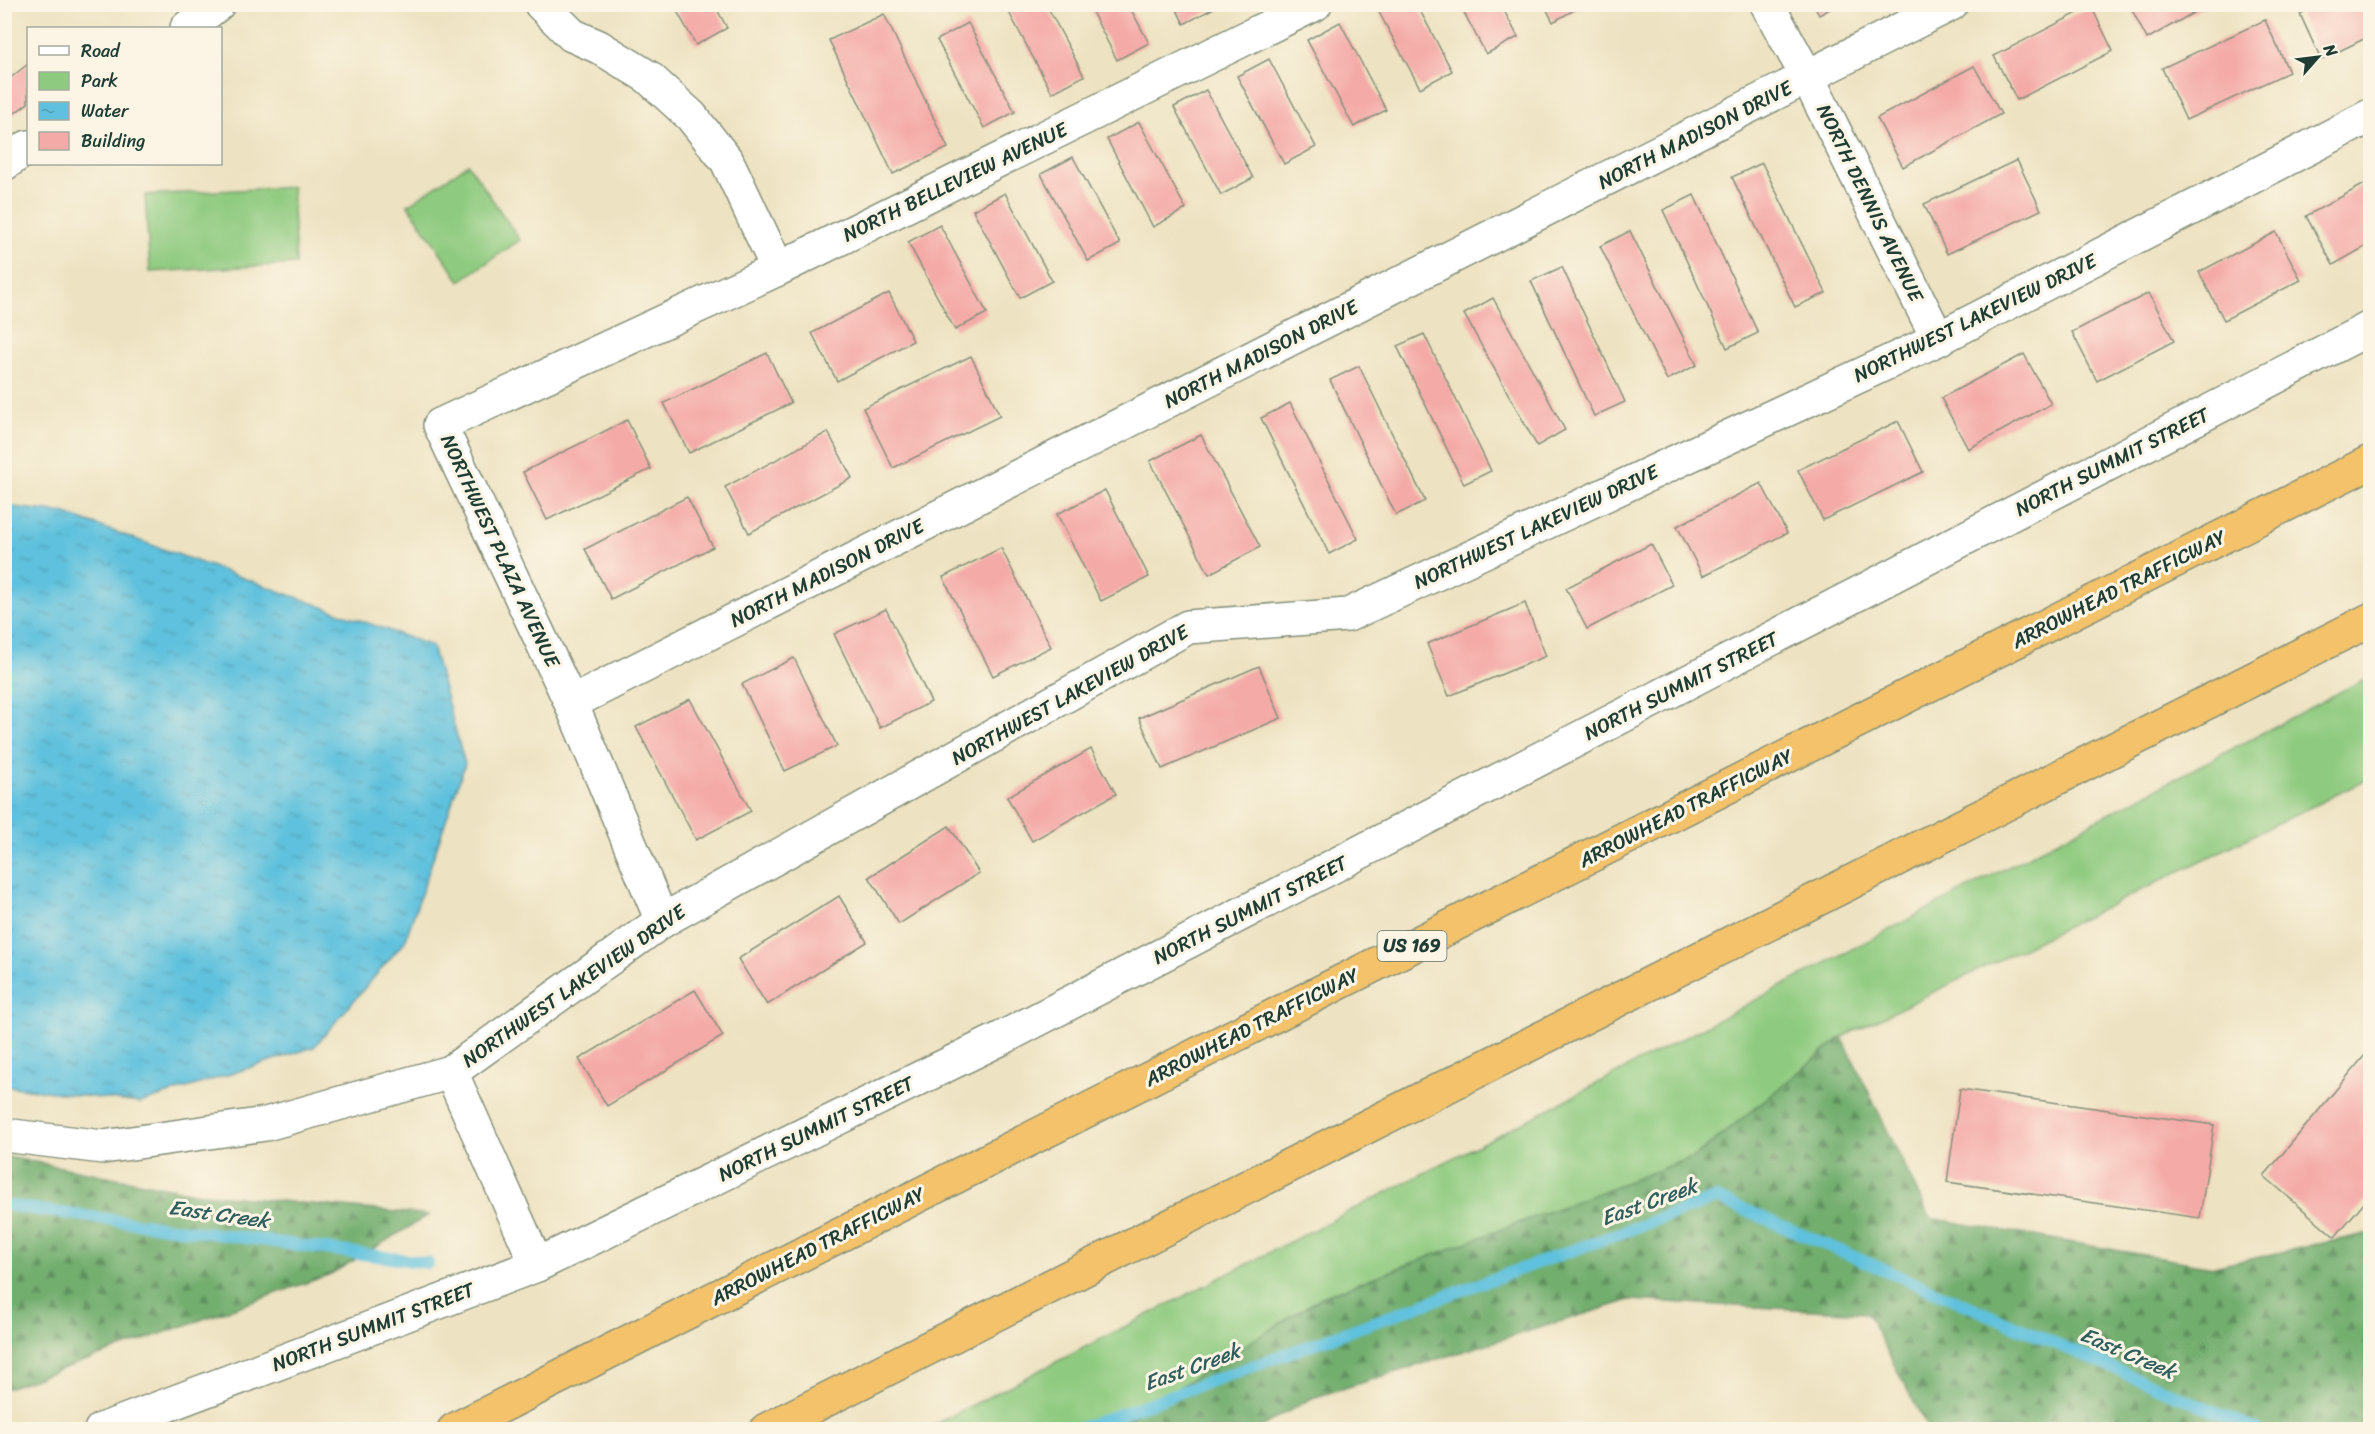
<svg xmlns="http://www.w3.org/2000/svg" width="2375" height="1434" font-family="Sriracha,sans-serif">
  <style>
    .green { fill: #8eca7f; stroke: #56845a; stroke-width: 1.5 }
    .forest { fill: url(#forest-firs); stroke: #487651; stroke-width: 1.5 }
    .water { fill: url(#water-ripples); stroke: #3f7f88; stroke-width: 1.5 }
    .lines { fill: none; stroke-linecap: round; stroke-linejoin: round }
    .stream { stroke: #5fc1dd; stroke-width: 12 }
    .building { fill: #f4aaa7 }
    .minor-casing { stroke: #86907a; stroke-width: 36 }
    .motorway-casing { stroke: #86907a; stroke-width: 36 }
    .minor { stroke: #fff; stroke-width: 33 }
    .motorway { stroke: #f3c26a; stroke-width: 33 }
    .labels { text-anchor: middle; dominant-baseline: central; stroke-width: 6; stroke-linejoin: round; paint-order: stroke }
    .shield { fill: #fcf5e5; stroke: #617469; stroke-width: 1.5 }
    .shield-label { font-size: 18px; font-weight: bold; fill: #1f3d34 }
    .street-label { font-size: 20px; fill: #1f3d34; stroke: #fcf5e5 }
    .water-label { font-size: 21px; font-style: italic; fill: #2f5e5e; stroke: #fcf5e5 }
  </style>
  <defs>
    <pattern id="forest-firs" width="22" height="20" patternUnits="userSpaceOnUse" patternTransform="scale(1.5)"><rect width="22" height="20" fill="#72ae6e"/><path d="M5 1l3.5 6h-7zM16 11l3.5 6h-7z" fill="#5d8f5b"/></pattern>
    <pattern id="water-ripples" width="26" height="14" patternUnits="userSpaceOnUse" patternTransform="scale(1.5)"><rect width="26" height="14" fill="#5fc1dd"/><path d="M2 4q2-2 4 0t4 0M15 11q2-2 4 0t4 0" fill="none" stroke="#4e9eb4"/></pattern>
  </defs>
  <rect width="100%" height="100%" fill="#fcf5e5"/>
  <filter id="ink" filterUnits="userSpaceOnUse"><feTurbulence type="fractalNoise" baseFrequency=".0167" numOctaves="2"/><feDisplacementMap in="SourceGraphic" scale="12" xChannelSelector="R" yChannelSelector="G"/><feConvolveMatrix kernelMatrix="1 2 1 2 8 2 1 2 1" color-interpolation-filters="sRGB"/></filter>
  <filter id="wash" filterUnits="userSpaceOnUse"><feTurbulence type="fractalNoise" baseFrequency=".008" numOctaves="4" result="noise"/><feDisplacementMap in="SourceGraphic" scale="24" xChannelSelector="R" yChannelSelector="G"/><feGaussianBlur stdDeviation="1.35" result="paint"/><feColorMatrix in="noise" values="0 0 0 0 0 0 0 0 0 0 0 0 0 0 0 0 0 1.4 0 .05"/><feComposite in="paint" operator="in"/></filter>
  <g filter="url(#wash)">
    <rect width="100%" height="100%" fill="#ede2c1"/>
    <!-- green -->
    <g class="green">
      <path d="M468,164l52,76 -60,41 -52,-76z"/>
      <path d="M292,187l4,77 -146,8 -5,-77z"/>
      <path d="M2370,676v102l-528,259 -146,119 -374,141 -209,132 -189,1 642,-330z"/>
    </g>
    <!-- forest -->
    <g class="forest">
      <path d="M1842,1037l88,181 283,49 157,-34v196h-442l-61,-116 -237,-13 -318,98 -55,31h-144l209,-132 374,-141z"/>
      <path d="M4,1156l190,37 235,22 -98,59 -326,115z"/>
    </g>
    <!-- water -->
    <path class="water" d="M5,506l58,7 369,133 33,118 -60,177 -91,106 -174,56 -135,-17z"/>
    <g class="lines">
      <!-- stream -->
      <g class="stream">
        <path d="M4,1205l424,58"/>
        <path d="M1076,1430l641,-232 540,232"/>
      </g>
    </g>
    <g id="blocks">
      <!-- building -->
      <g class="building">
        <path d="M673,4h41l13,24 -31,17z"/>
        <path d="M1046,4l38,72 -32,17 -47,-88z"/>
        <path d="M1088,4h40l21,39 -32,17z"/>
        <path d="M1174,4h41l1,3 -32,17z"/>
        <path d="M1544,4h41l-32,18z"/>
        <path d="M1813,4h26l-20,11z"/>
        <path d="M2129,4h80l-62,35z"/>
        <path d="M2320,4h50v32l-49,24 -21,-46z"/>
        <path d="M1375,5h42l35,66 -32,17z"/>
        <path d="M1460,5h41l17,32 -32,17z"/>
        <path d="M2091,6l22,45 -96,49 -23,-44z"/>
        <path d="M884,14l64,134 -55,26 -64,-134z"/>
        <path d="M2265,20l24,52 -103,48 -24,-52z"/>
        <path d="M1340,22l46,88 -32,17 -47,-87z"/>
        <path d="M968,23l47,89 -31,16 -47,-88z"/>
        <path d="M1269,59l47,88 -32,17 -47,-88z"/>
        <path d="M28,64v39l-24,18v-38z"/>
        <path d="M1974,66l27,48 -98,53 -26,-49z"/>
        <path d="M1206,90l47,88 -32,17 -47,-88z"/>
        <path d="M1139,122l47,87 -33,18 -46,-88z"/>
        <path d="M1073,157l47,87 -32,17 -47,-87z"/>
        <path d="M2017,160l24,50 -94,44 -23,-50z"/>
        <path d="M1762,163l64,130 -31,14 -63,-130z"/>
        <path d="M2370,181v63l-37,21 -27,-49z"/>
        <path d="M1005,193l47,88 -32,17 -47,-88z"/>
        <path d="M1694,195l64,138 -31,15 -64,-138z"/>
        <path d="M940,225l47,88 -32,17 -47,-88z"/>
        <path d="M1630,231l67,134 -30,15 -67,-134z"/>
        <path d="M2276,232l25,48 -77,40 -25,-48z"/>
        <path d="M1562,267l63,135 -31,14 -63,-135z"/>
        <path d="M889,293l24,48 -76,40 -25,-48z"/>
        <path d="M2149,293l25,48 -77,40 -25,-49z"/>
        <path d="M1493,298l72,132 -28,16 -73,-132z"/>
        <path d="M1424,334l67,137 -27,13 -67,-138z"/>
        <path d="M767,353l24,50 -102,50 -25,-50z"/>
        <path d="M2024,354l27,50 -83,45 -27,-51z"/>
        <path d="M971,356l29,60 -107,52 -30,-60z"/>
        <path d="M1359,366l66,135 -29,14 -66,-135z"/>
        <path d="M1290,403l68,136 -29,15 -68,-136z"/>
        <path d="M627,420l24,49 -104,51 -24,-48z"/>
        <path d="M1898,421l25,51 -100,48 -25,-50z"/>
        <path d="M828,432l24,46 -103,55 -24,-46z"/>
        <path d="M1201,435l59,112 -51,27 -59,-113z"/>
        <path d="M1761,483l26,50 -84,43 -26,-50z"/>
        <path d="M1105,490l44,87 -48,24 -44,-87z"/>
        <path d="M687,497l26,50 -102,52 -26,-50z"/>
        <path d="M1651,544l21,41 -85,44 -21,-41z"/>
        <path d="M1001,548l50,99 -58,29 -50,-99z"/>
        <path d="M1525,603l21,53 -97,40 -22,-52z"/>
        <path d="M886,609l45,93 -51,26 -46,-94z"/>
        <path d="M794,658l43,88 -52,25 -43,-87z"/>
        <path d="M1259,666l22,52 -119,51 -23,-51z"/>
        <path d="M690,699l61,112 -55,29 -60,-113z"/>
        <path d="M1091,749l25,45 -84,47 -25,-44z"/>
        <path d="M949,826l30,47 -80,51 -30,-47z"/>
        <path d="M839,896l28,46 -100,63 -29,-46z"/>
        <path d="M695,990l28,46 -116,70 -28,-47z"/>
        <path d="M2370,1049v146l-35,42 -71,-61z"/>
        <path d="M1960,1089l254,36 -14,93 -253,-36z"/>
      </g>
    </g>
  </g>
  <g filter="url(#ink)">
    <use href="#blocks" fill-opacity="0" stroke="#86907a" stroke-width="1.5"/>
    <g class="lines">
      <!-- minor casing -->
      <g class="minor-casing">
        <g id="minor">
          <path d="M541,4l31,31 27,12 49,30 43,39 36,45 51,108"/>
          <path d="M1767,4l41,74 130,261"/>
          <path d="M187,28l31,-24"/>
          <path d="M4,164l24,-17"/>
          <path d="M571,703l1380,-699"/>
          <path d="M662,921l-91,-218 -131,-278 338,-156 537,-265"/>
          <path d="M451,1072l86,193"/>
          <path d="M4,1135l99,12 163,-23 185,-52 211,-151 526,-294 160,-12 590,-276 432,-223"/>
          <path d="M101,1430l436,-165 465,-227 1368,-710"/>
        </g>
      </g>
      <!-- motorway casing -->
      <g class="motorway-casing">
        <g id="motorway">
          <path d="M454,1430l1916,-968"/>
          <path d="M766,1430l1604,-810"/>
        </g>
      </g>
      <!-- minor -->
      <use href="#minor" class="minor"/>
      <!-- motorway -->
      <use href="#motorway" class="motorway"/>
    </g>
  </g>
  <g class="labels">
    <!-- shield labels -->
    <rect class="shield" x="1377.5" y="931" width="69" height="30" rx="4.5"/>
    <g class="shield-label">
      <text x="1412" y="946">US 169</text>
    </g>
    <!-- street labels -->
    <g class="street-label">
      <text transform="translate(1695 135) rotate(-27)">NORTH MADISON DRIVE</text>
      <text transform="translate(955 182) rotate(-26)">NORTH BELLEVIEW AVENUE</text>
      <text transform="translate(1870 203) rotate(64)">NORTH DENNIS AVENUE</text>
      <text transform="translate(1975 318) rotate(-26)">NORTHWEST LAKEVIEW DRIVE</text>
      <text transform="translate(1261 354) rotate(-27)">NORTH MADISON DRIVE</text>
      <text transform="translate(2112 462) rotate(-27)">NORTH SUMMIT STREET</text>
      <text transform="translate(1536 527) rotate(-25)">NORTHWEST LAKEVIEW DRIVE</text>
      <text transform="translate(500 551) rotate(65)">NORTHWEST PLAZA AVENUE</text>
      <text transform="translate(827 573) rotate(-27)">NORTH MADISON DRIVE</text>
      <text transform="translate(2119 589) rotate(-27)">ARROWHEAD TRAFFICWAY</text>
      <text transform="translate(1681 686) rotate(-27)">NORTH SUMMIT STREET</text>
      <text transform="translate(1070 695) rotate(-29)">NORTHWEST LAKEVIEW DRIVE</text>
      <text transform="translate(1686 808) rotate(-27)">ARROWHEAD TRAFFICWAY</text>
      <text transform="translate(1250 910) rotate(-27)">NORTH SUMMIT STREET</text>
      <text transform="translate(574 986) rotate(-35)">NORTHWEST LAKEVIEW DRIVE</text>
      <text transform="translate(1252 1027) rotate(-27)">ARROWHEAD TRAFFICWAY</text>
      <text transform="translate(816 1129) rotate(-26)">NORTH SUMMIT STREET</text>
      <text transform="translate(818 1246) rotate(-27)">ARROWHEAD TRAFFICWAY</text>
      <text transform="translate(373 1327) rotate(-21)">NORTH SUMMIT STREET</text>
    </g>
    <!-- water labels -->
    <g class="water-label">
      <text transform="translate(1649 1202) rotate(-20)">East Creek</text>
      <text transform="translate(219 1214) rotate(8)">East Creek</text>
      <text transform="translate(2128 1353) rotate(23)">East Creek</text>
      <text transform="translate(1192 1367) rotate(-20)">East Creek</text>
    </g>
  </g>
  <!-- margin -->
  <rect width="2375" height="1434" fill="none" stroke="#fcf5e5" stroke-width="24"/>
  <!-- legend -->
  <rect x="27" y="27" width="195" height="138" fill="#fcf5e5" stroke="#a4ab9e" stroke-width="1.5"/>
  <rect x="39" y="46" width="30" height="9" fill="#ffffff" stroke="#a4ab9e" stroke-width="1.5"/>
  <text x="81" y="57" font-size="18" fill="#1f3d34">Road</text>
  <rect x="39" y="72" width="30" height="18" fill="#8eca7f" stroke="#a4ab9e" stroke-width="1.5"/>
  <text x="81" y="87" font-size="18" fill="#1f3d34">Park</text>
  <rect x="39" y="102" width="30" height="18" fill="url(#water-ripples)" stroke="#a4ab9e" stroke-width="1.5"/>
  <text x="81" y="117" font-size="18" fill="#1f3d34">Water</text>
  <rect x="39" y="132" width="30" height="18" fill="#f4aaa7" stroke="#a4ab9e" stroke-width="1.5"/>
  <text x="81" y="147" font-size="18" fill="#1f3d34">Building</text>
  <!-- north arrow -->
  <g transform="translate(2318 57) rotate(62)" stroke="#fcf5e5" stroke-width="4.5" paint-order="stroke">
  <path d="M0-4.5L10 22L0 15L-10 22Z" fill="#1f3d34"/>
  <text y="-9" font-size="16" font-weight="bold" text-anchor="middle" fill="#1f3d34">N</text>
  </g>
</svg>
